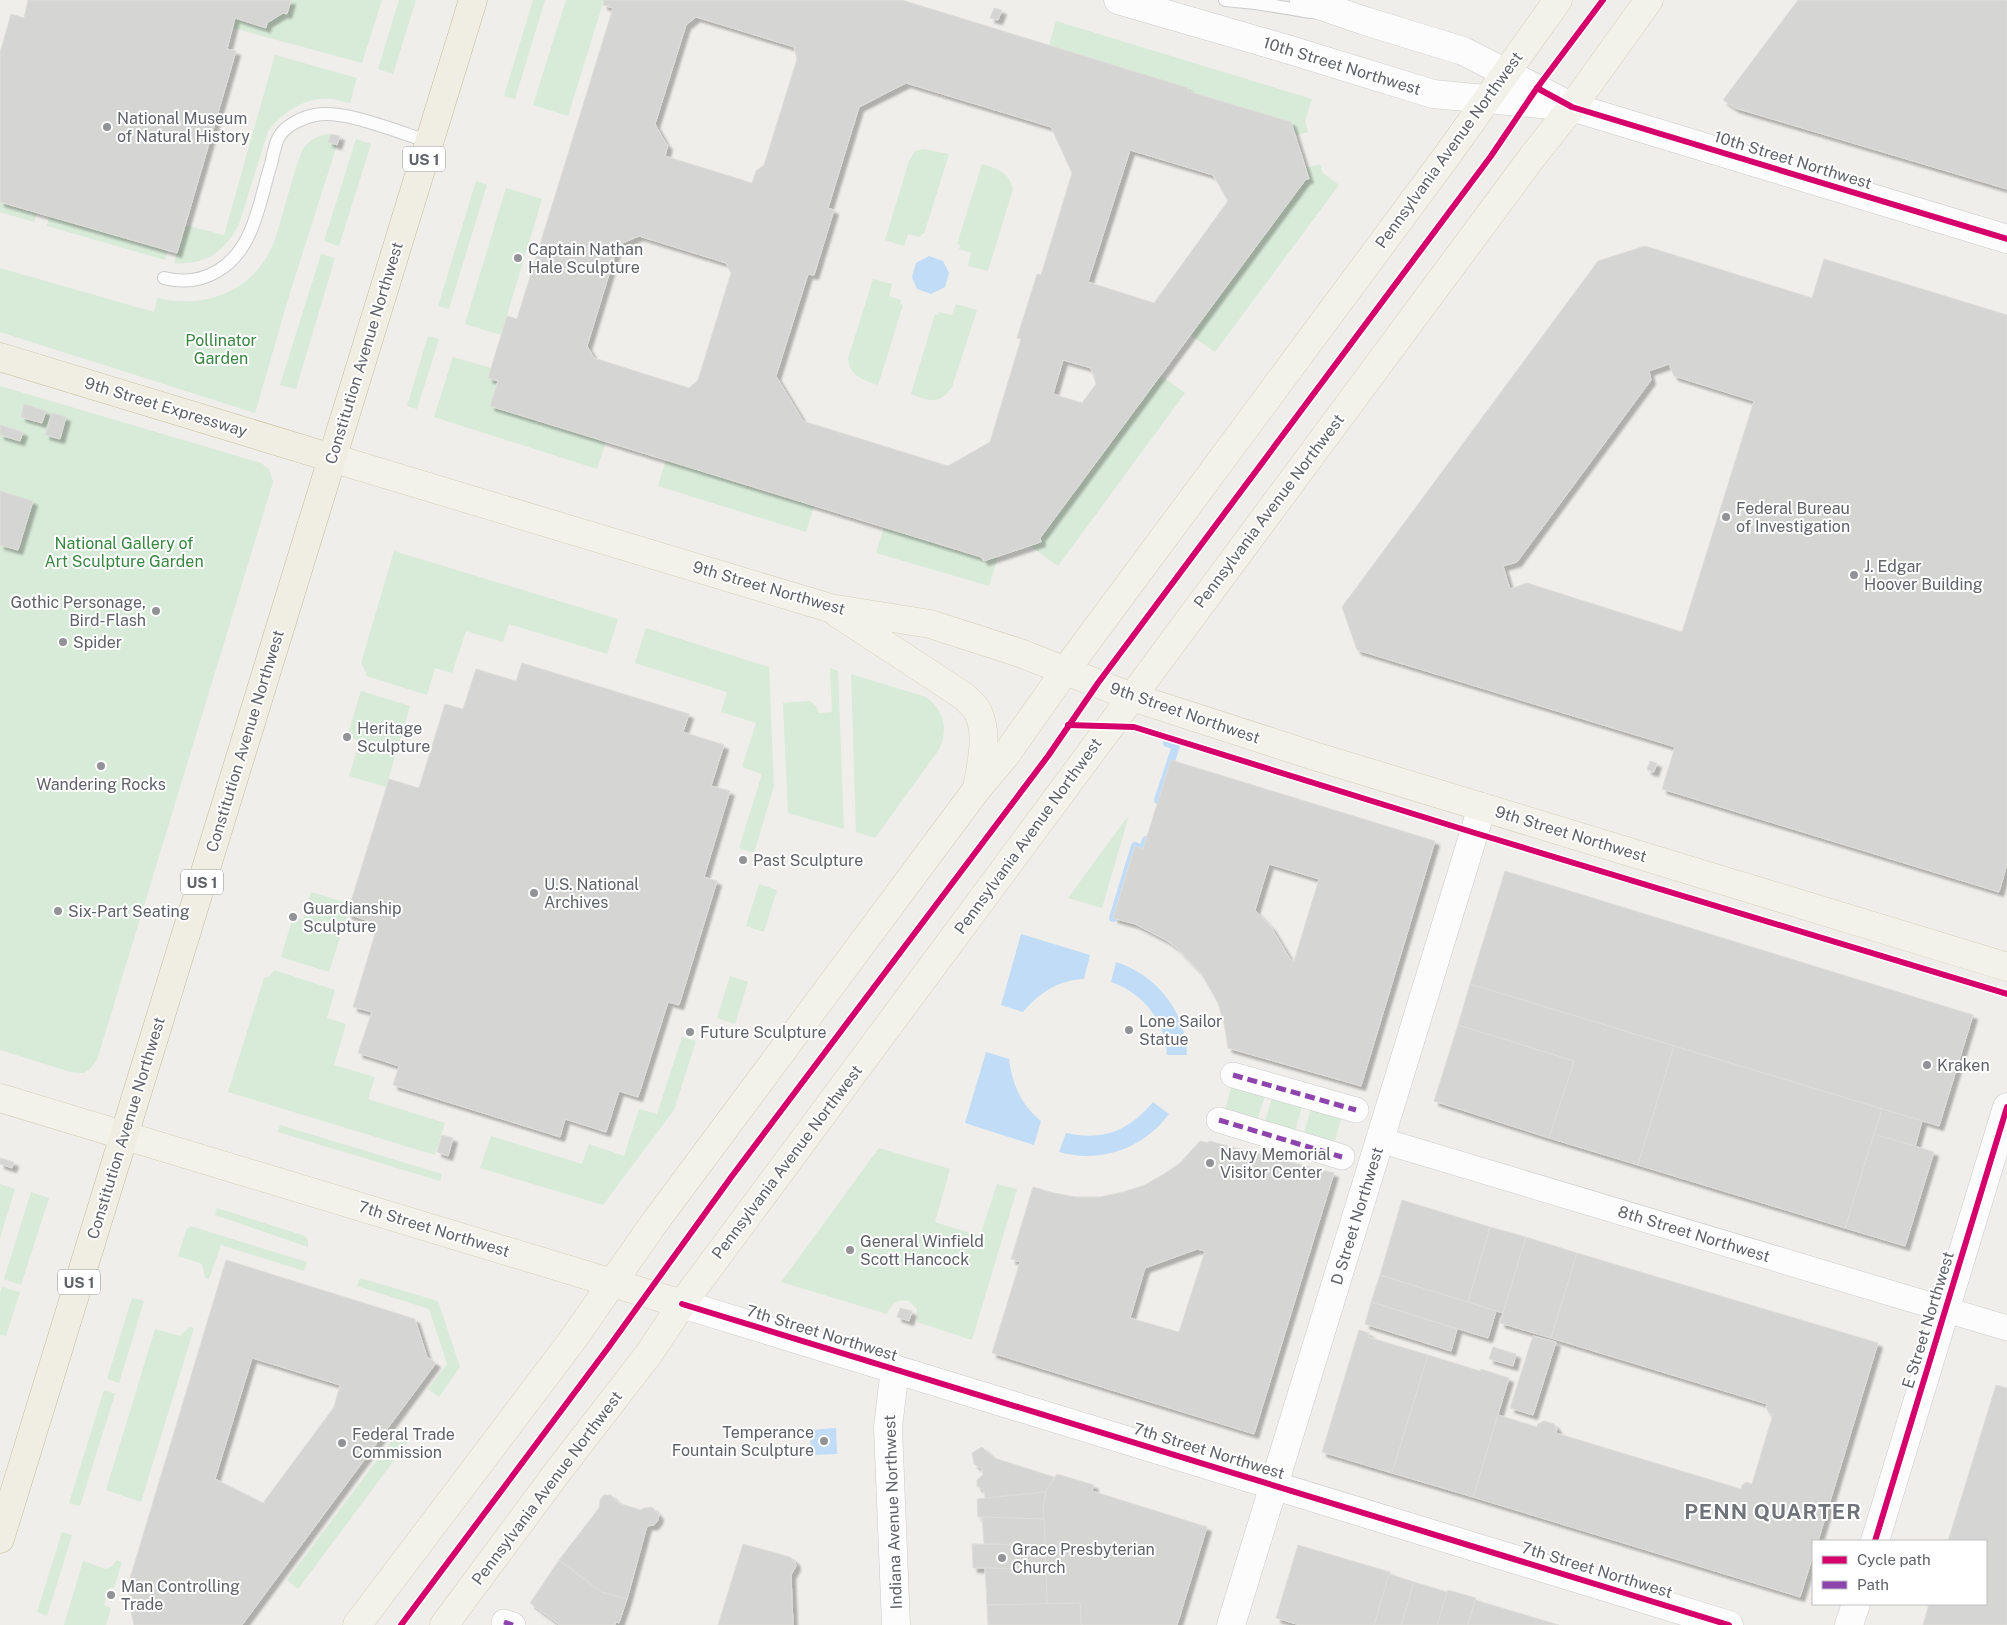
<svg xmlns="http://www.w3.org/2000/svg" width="2007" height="1625" font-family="'Public Sans',sans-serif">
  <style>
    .green { fill: #d8ead8 }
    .water { fill: #c1dcf7 }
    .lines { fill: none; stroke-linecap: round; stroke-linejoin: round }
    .stream { stroke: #c1dcf7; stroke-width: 8 }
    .building { fill: #d5d5d3; stroke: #deddd9; fill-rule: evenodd; filter: url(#shadow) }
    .lane-casing { stroke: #cbcccc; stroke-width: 14 }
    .street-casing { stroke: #cbcccc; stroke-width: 26 }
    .secondary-casing { stroke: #cacacb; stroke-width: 29 }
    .primary-casing { stroke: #d6d0b9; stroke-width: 29 }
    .highway-casing { stroke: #c6bb98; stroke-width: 29 }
    .lane { stroke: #fdfcfc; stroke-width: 12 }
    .street { stroke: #fdfcfc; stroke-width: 25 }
    .secondary { stroke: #fdfcfc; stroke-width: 28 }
    .primary { stroke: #f3f2ea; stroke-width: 28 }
    .highway { stroke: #f0eee3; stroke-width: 28 }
    .quiet { stroke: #8e44ad; stroke-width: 5; stroke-dasharray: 10 5; stroke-linecap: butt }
    .cycleway-casing { stroke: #fff; stroke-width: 9 }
    .cycleway { stroke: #d6006c; stroke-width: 6 }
    .poi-dot { fill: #919396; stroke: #fff; stroke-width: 2 }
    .labels { text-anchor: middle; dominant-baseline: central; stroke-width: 4; stroke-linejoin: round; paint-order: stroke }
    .shield { fill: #fff; stroke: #8f9195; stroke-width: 1 }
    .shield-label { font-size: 15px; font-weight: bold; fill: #5f6268 }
    .street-label { font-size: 16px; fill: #5f6268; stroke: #fff }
    .poi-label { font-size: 16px; fill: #5f6268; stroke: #fff; text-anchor: start }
    .park-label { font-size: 16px; fill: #398542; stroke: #fff }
    .district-label { font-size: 21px; font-weight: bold; letter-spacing: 1px; fill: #70747a; stroke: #fff }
  </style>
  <defs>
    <filter id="shadow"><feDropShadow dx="4.5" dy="4.5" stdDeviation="1" flood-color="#0004"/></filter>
  </defs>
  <rect width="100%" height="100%" fill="#efeeea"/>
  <!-- green -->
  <g class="green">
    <path d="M291,0h91l-20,63 -129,-35 2,-10 31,10 1,-5 16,-10 4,1z"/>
    <path d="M399,0h17l-23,74 -15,-5z"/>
    <path d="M533,0h12l-30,99 -11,-3z"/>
    <path d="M566,0h38l-36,116 -35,-11z"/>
    <path d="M1056,21l256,78 -7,22 3,11 -13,4 -4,-14 -104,-31v-3l-138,-43z"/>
    <path d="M275,55l82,23 -7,25c-7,-1 -13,-4 -20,-4 -24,-3 -48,14 -62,32l-29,93c-15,28 -32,41 -65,39l11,-38 39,10z"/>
    <path d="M331,134l-3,8 9,3 -48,151 -34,117 -255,-81v-64l154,44 3,-14c52,12 102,-9 119,-62 10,-29 15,-59 27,-87 8,-10 15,-14 28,-15z"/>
    <path d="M356,139l15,5 -32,102 -15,-5z"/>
    <path d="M923,149l26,5 -25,80h-3l-1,3 -12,-3 -4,12 -19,-6 24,-79 6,-10z"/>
    <path d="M982,164c16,5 27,8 31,25l-25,82 -20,-5 3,-13 -12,-4 1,-4 -3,-1z"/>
    <path d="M1320,164l3,9 16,12 -124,167 -25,-17 116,-156 3,-1 -3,-10z"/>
    <path d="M476,181l11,4 -38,124 -11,-3z"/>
    <path d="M506,188l36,11 -41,136 -36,-11z"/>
    <path d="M0,202l37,11 -3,9 -34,-10z"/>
    <path d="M49,216l119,34 -3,10 -118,-34z"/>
    <path d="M321,254l14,4 -39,131 -16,-4z"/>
    <path d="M873,279l19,5 -3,12 12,4 -1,4 3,1 -25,80c-15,-5 -28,-9 -30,-26z"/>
    <path d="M956,304l21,6 -25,77c-12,18 -23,14 -41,7l24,-80 3,1 1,-3 13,3z"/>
    <path d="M428,336l11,3 -22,70 -10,-3z"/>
    <path d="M453,357l38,11 -3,10 10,3 108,60 -9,28 -163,-52z"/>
    <path d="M1160,375l25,18 -127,173 -28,-20 10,-4v-4z"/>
    <path d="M0,386l261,77 8,6 4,13 -176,578 -7,9 -6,4 -13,-1 -71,-22z"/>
    <path d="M666,459l148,47 -8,26 -148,-46z"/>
    <path d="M884,527l97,30 3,4 14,-4 -9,29 -113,-33z"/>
    <path d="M394,551l224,68 -11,35 -98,-30 -6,18 -37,-11 -14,42 -17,-5 -8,27 -61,-19v-4l-5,-9z"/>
    <path d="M646,628l123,39 5,119 -20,67 -15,-5 23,-74 -20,-7 14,-44 -35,-11 6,-20 -92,-29z"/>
    <path d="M830,668l8,3 6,158 -56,-16 -5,-110 27,-2 6,5 3,7 13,-1z"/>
    <path d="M851,674l75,23c18,14 22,30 14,51l-65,90 -19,-6z"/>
    <path d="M361,691l49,15 -24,81 -37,-11 11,-35 -13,-4z"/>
    <path d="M1129,815l-27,93 -34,-10z"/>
    <path d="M759,884l18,6 -13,42 -18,-6z"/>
    <path d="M311,892l40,12 -22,68 -48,-15 12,-40 10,3z"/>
    <path d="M274,970l61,20 -8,28 19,6 -12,41 41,12 -7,22 77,24 -10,32 -207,-63 36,-114 5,-1z"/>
    <path d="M730,976l18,6 -13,42 -18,-6z"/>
    <path d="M682,1037l14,4 -22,69 -71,95 -123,-37 11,-32 91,28 7,-20 35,12 15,-47 18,5z"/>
    <path d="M1232,1083l34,10 -10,31 -34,-10 4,-7z"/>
    <path d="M1273,1095l30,9 -9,30 -30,-9z"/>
    <path d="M1312,1106l30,9 -8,30 -31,-9z"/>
    <path d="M280,1125l162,49 -2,7 -162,-49z"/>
    <path d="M879,1148l71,21 -15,53 45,14 17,-52 20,5 -45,151 -55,-18v-13l-8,-8c-12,-2 -17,2 -22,13l-106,-32z"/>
    <path d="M0,1184l15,5 -15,49z"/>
    <path d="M31,1192l18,6 -28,87 -17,-6z"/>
    <path d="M217,1208l88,28 3,5v6l-93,-32z"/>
    <path d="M190,1226l117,36 -3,9 -83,-26 -12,34 -4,-1 -3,-14 -24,-8 9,-28h2z"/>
    <path d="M360,1278l78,23 22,66 -21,30 -11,-8 19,-25 -18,-55 -72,-23z"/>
    <path d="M2,1287l18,5 -14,44 -6,-1v-42z"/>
    <path d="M132,1298l12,3 -25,82 -12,-4z"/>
    <path d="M189,1327l5,1 -53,174 -35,-12 49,-161 25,7z"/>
    <path d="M104,1390l11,4 -35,112 -11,-3z"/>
    <path d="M396,1435l11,8 -109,146 -11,-9z"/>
    <path d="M62,1532l10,3 -25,81 -10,-4z"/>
    <path d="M116,1560l6,2 -8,26 -4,-1 -6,18 7,3 -5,17h-42l19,-64 23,8 7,-3z"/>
  </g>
  <!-- water -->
  <g class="water">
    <path d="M929,256l14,5 6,12 -4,14 -14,7 -14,-5 -5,-12 4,-14z"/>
    <path d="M1021,934l69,21 -6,24c-26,1 -45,14 -61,33l-22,-7z"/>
    <path d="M1116,962c41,13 70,50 71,93h-20c-2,-35 -24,-62 -56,-73z"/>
    <path d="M986,1052l23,7c3,25 12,46 32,62l-7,24 -69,-22z"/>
    <path d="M1153,1102l16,12c-26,34 -67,50 -110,38l7,-19c37,8 63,-2 87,-31z"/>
    <path d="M836,1428l1,26 -26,1 -1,-25z"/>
  </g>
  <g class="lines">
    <!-- stream -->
    <g class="stream">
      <path d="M1158,800l18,-54 -9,-3"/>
      <path d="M1113,918l22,-72 8,3 3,-9"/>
    </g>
  </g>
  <!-- building -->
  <g class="building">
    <path d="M28,0h263l-4,14 -4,-1 -16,10 -1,5 -31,-10 -8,31 9,2 -59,202 -177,-51v-149l11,-39 13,4z"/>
    <path d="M604,0h298l286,88 -1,3 104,31 18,57h-3l-266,359 1,4 -57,19 -3,-4 -491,-151 8,-25 -10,-3 19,-62 10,3 96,-311 -10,-3zM696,17l98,30 3,12 -33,106 -8,6 -4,12 -87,-27 3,-11 -2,-1 -11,-20 31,-99zM906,83l145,44 21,46 -31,102 -4,-1 -20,64 4,1 -31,103 -42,24 -145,-45 -27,-45 32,-102 6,1 20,-65 -6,-2 31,-101zM1130,150l83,25 15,26 -74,102 -66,-21zM639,236l87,27 5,10 -33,107 -9,8 -95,-30 -7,-12 31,-101zM1063,360l28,8 5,16 -14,19 -29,-9z"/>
    <path d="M1798,0h209v189l-272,-81 -12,-8z"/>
    <path d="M994,8l8,2 -4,10 -8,-2z"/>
    <path d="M331,134l9,2 -3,9 -9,-3z"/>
    <path d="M1645,246l167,52 12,-39 183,56v549l-8,28 -337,-103 13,-42 -318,-97 -15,-43 256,-346zM1669,364l5,12 80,25 -72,231 -155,-49 -17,6 -7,-23 14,-4 134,-182 -2,-9z"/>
    <path d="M24,404l22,7 -4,12 -21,-6z"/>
    <path d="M52,413l14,4 -6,22 -15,-4z"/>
    <path d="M0,425l23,7 -3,9 -20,-6z"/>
    <path d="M0,491l33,10 -15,49 -18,-5z"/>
    <path d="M522,663l167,51 -6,18 41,13 -13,41 19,5 -26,86 13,4 -38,124 -11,-3 -30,95 -19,-6 -13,41 -41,-13 -5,18 -167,-52 6,-19 -41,-13 14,-41 -19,-5 25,-83 -31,-10 42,-135 30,9 26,-84 18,5 13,-40 40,12z"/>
    <path d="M1171,760l264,81 -74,245 -133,-38 -4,-25 -6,-20 -17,-30 -24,-25 -11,-8 -31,-16 -22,-6 22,-72 8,3zM1269,864l50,15 -25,82 -4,-2 -19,-32 -16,-17z"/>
    <path d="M1650,761l7,2 -3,9 -7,-2z"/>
    <path d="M1505,871l468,144 -34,111 -469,-142z"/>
    <path d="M1470,984l204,62 -36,119 -89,-27 25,-77 -116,-36z"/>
    <path d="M1458,1025l116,36 -25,77 -115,-37z"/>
    <path d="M1674,1046l208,63 -37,119 -207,-63z"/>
    <path d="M1882,1109l40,12 -7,26 -41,-13z"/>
    <path d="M1874,1134l60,18 -29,94 -60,-18z"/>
    <path d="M442,1135l11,3 -5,18 -11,-4z"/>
    <path d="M1200,1141l8,2 1,-2 125,32 -80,261 -262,-81 28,-91 -9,-3 22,-72 21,6 22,4h24l23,-5 22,-7 19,-11 16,-11zM1197,1249l8,2 -26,81 -49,-14 15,-50z"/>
    <path d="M0,1158l14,4 -2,6 -12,-4z"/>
    <path d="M1402,1200l88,27 -22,75 -88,-27z"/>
    <path d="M1490,1227l36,10 -23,76 -35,-11z"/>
    <path d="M1526,1237l51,16 -26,85 -51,-15z"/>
    <path d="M1577,1253l301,90 -60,198h-5v14l-13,42 -327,-100 25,-82 39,12 1,-3 6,-3 10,3 3,5 -1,4 185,56 1,-4 5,-3 5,2 21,-70 -4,-1 -3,-5 1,-4 -216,-66z"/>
    <path d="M226,1260l189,59 12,38 9,6 -194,262h-108l-5,-22 2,-16 -3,-2zM252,1358l88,27 -6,22 -71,96 -48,-24z"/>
    <path d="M1380,1275l116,36 -8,27 -117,-36z"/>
    <path d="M1371,1302l86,27 -6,22 -86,-27z"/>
    <path d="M900,1308l12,3 -3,10 -12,-4z"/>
    <path d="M1359,1330l10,3 -1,4 60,18 -36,118 -70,-21z"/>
    <path d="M1533,1336l23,6 -23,73 -23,-7z"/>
    <path d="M1493,1347l23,7 -3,12 -24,-7z"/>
    <path d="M1428,1355l52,16 1,-2 28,9 -36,119 -81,-24z"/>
    <path d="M1996,1385l11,3v237h-84l6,-21h57v-63h-38z"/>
    <path d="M982,1447l12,11 60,19 -8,15 -61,6 -1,-8 -7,-4v-6l6,-5 -1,-6 -8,-5 -2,-11z"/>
    <path d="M1057,1474l37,11 -2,6 115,36 -30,98h-96l-1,-22 -33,1 -4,-98 4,-17z"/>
    <path d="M1046,1492l-3,14 1,13 -66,-2 -1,-18z"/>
    <path d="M604,1495h7l7,8 23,7 3,-2 8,-1 7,8 -1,5 -4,5 -7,1 -20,73 -26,-7 -42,-32 40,-52 1,-8z"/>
    <path d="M982,1517l62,2 1,26 -61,-1z"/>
    <path d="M743,1544l47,13 5,4 1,5 -5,9 2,50h-75z"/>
    <path d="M972,1544l73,1 1,24 -73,-1z"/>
    <path d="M1298,1545l92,27 -16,53h-74l-24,-7z"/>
    <path d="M559,1560l42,32 26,7 -8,24 -3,-1 -1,3h-55l-30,-22z"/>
    <path d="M985,1568l61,1 1,35 -60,1z"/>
    <path d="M1389,1574l25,8 -13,43h-27z"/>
    <path d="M1414,1582l33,10 -10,33h-36z"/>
    <path d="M1448,1590l28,8 -8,27h-31z"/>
    <path d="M1475,1600l84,25h-91z"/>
    <path d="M1080,1603l1,22h2h-95l-1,-20z"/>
  </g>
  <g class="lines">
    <!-- lane casing -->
    <g class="lane-casing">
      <g id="lane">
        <path d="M1225,0l31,3 55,9"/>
        <path d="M164,278c39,10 72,-11 87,-48 9,-21 13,-44 20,-66 2,-8 4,-22 9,-29 7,-10 23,-18 35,-20 30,-6 85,18 115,27"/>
      </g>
    </g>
    <!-- street casing -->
    <g class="street-casing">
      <g id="street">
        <path d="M1233,1075l123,35"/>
        <path d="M1219,1120l123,37"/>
        <path d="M1380,1140l627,188"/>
        <path d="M504,1622l9,3"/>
      </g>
    </g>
    <!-- secondary casing -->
    <g class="secondary-casing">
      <g id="secondary">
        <path d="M1118,0l172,50 143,44 139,13 435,132"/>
        <path d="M1304,0l61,21 98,30 96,49"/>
        <path d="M682,1304l1047,321"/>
        <path d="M895,1369l-7,58 8,198"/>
        <path d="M1875,1541l132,-434"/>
        <path d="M1231,1625l251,-818"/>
        <path d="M1849,1625l7,-21"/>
      </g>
    </g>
    <!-- primary casing -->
    <g class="primary-casing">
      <g id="primary">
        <path d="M332,458l498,150 100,16 90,29 112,44 179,58 696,212"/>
        <path d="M837,613l128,84c4,5 10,9 13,15 11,24 3,52 -1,77"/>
        <path d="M0,1098l682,206"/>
        <path d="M357,1625l214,-283 81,-116 325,-437 28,-33 60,-85 381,-514 112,-157"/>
        <path d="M444,1625l115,-155 89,-115 34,-51 851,-1148 39,-49 77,-107"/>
      </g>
    </g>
    <!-- highway casing -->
    <g class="highway-casing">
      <g id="highway">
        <path d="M0,357l332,101"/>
        <path d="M0,1539l473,-1539"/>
      </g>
    </g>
    <!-- lane -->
    <use href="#lane" class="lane"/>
    <!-- street -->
    <use href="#street" class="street"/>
    <!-- secondary -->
    <use href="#secondary" class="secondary"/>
    <!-- primary -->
    <use href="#primary" class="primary"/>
    <!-- highway -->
    <use href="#highway" class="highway"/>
    <!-- quiet -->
    <g class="quiet">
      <path d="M1233,1075l123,35"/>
      <path d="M1219,1120l123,37"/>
      <path d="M504,1622l9,3"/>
    </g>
    <!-- cycleway casing -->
    <g class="cycleway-casing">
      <g id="cycleway">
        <path d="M1537,88l35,19 435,132"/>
        <path d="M1068,725l66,2 341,106 532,161"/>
        <path d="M682,1304l1047,321"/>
        <path d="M1875,1541l132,-434"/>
        <path d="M401,1625l207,-277 124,-172 316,-420 50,-73 393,-527 46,-68 66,-88"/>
      </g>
    </g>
    <!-- cycleway -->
    <use href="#cycleway" class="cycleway"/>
  </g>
  <!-- markers -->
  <g class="poi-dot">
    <circle cx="107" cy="127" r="5"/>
    <circle cx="518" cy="258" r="5"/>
    <circle cx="1726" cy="517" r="5"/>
    <circle cx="1854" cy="575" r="5"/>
    <circle cx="156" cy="611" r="5"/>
    <circle cx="63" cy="642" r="5"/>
    <circle cx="347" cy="737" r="5"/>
    <circle cx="101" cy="766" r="5"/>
    <circle cx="743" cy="860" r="5"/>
    <circle cx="534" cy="893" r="5"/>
    <circle cx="58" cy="911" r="5"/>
    <circle cx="293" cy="917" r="5"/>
    <circle cx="1129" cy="1030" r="5"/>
    <circle cx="690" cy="1032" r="5"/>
    <circle cx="1927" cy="1065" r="5"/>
    <circle cx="1210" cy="1163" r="5"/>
    <circle cx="850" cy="1250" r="5"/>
    <circle cx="824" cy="1441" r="5"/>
    <circle cx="342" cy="1443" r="5"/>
    <circle cx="1002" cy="1558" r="5"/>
    <circle cx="111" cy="1595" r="5"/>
  </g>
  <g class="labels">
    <!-- shield labels -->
    <g class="shield">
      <rect x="403" y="146.5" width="42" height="25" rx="4"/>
      <rect x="181" y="869.5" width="42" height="25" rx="4"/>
      <rect x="58" y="1269.5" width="42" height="25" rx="4"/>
    </g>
    <g class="shield-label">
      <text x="424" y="159">US 1</text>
      <text x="202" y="882">US 1</text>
      <text x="79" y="1282">US 1</text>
    </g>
    <!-- street labels -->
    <g class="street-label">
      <text transform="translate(1342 66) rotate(17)">10th Street Northwest</text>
      <text transform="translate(1449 150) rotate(-54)">Pennsylvania Avenue Northwest</text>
      <text transform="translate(1793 160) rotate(17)">10th Street Northwest</text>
      <text transform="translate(364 353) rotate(-73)">Constitution Avenue Northwest</text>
      <text transform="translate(166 407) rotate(17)">9th Street Expressway</text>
      <text transform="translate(1269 511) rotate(-53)">Pennsylvania Avenue Northwest</text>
      <text transform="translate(769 588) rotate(16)">9th Street Northwest</text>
      <text transform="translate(1185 713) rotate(19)">9th Street Northwest</text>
      <text transform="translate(245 741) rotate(-73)">Constitution Avenue Northwest</text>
      <text transform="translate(1571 834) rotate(17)">9th Street Northwest</text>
      <text transform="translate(1028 836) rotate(-54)">Pennsylvania Avenue Northwest</text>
      <text transform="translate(126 1128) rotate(-73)">Constitution Avenue Northwest</text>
      <text transform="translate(787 1162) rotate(-53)">Pennsylvania Avenue Northwest</text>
      <text transform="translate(1357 1216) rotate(-73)">D Street Northwest</text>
      <text transform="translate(434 1229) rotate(17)">7th Street Northwest</text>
      <text transform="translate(1694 1234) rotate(17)">8th Street Northwest</text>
      <text transform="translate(1928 1320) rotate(-73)">E Street Northwest</text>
      <text transform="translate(822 1333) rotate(17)">7th Street Northwest</text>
      <text transform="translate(1209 1451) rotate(17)">7th Street Northwest</text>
      <text transform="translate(547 1488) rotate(-53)">Pennsylvania Avenue Northwest</text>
      <text transform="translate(893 1512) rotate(-92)">Indiana Avenue Northwest</text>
      <text transform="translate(1597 1570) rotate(17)">7th Street Northwest</text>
    </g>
    <!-- poi labels -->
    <g class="poi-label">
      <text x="117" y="118">National Museum<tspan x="117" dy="18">of Natural History</tspan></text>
      <text x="528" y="249">Captain Nathan<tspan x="528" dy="18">Hale Sculpture</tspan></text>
      <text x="1736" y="508">Federal Bureau<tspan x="1736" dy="18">of Investigation</tspan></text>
      <text x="1864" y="566">J. Edgar<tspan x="1864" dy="18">Hoover Building</tspan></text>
      <text x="146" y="602" text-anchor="end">Gothic Personage,<tspan x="146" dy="18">Bird-Flash</tspan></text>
      <text x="73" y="642">Spider</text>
      <text x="357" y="728">Heritage<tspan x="357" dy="18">Sculpture</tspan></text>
      <text x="101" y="784" text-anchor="middle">Wandering Rocks</text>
      <text x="753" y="860">Past Sculpture</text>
      <text x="544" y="884">U.S. National<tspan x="544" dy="18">Archives</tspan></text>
      <text x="303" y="908">Guardianship<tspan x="303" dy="18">Sculpture</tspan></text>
      <text x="68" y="911">Six-Part Seating</text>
      <text x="1139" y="1021">Lone Sailor<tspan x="1139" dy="18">Statue</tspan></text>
      <text x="700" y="1032">Future Sculpture</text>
      <text x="1937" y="1065">Kraken</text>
      <text x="1220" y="1154">Navy Memorial<tspan x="1220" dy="18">Visitor Center</tspan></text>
      <text x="860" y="1241">General Winfield<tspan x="860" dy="18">Scott Hancock</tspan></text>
      <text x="814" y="1432" text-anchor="end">Temperance<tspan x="814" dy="18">Fountain Sculpture</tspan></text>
      <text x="352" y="1434">Federal Trade<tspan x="352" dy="18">Commission</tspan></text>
      <text x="1012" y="1549">Grace Presbyterian<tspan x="1012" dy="18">Church</tspan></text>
      <text x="121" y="1586">Man Controlling<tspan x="121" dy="18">Trade</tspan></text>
    </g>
    <!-- park labels -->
    <g class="park-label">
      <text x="221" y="340">Pollinator<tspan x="221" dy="18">Garden</tspan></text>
      <text x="124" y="543">National Gallery of<tspan x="124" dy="18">Art Sculpture Garden</tspan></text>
    </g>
    <!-- district labels -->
    <g class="district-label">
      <text x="1773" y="1511">PENN QUARTER</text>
    </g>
  </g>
  <!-- legend -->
  <rect x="1812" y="1540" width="175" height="65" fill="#ffffff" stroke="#bfc0c3"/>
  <rect x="1822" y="1556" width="25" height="8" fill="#d6006c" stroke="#bfc0c3"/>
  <text x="1857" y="1565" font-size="15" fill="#5f6268">Cycle path</text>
  <rect x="1822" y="1581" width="25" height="8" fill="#8e44ad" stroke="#bfc0c3"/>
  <text x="1857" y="1590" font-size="15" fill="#5f6268">Path</text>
</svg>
